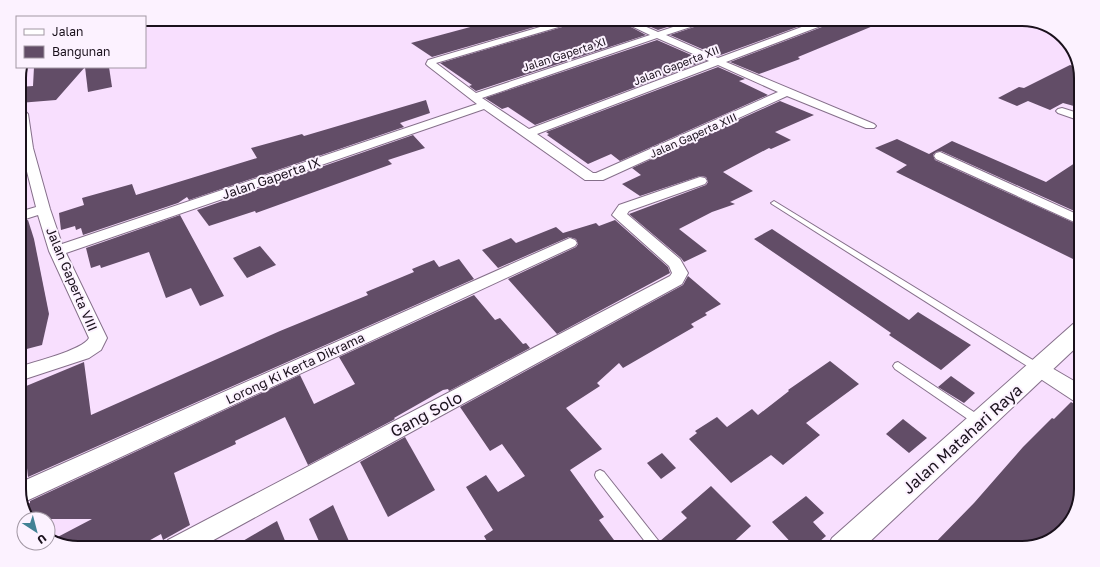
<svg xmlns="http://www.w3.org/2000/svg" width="1100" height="567" font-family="'Golos Text',sans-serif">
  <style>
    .building { fill: #624d67 }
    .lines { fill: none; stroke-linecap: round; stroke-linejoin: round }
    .service-casing { stroke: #856f8a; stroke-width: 2 }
    .minor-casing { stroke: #856f8a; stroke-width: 2 }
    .tertiary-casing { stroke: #856f8a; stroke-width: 2 }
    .service { fill: #fff; fill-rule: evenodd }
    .minor { fill: #fff; fill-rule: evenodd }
    .tertiary { fill: #fff; fill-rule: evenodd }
    .labels { text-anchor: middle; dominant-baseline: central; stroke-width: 4; stroke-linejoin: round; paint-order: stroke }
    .far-street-label { font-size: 11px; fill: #1a111c; stroke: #fcf2ff }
    .street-label { font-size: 13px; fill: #1a111c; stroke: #fcf2ff }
    .near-street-label { font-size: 16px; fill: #1a111c; stroke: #fcf2ff }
    .rim { fill: none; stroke: #1a111c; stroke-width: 2 }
  </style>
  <rect width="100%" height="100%" fill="#f8dffe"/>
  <!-- building -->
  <g class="building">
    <path d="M500,19h62l-130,38 -21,-14z"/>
    <path d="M582,19h34l30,16 -170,56 -7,-5 3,-1 -32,-22 139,-41z"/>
    <path d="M632,19h60l-34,11z"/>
    <path d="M711,19h108l-101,37 -48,-21 39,-13z"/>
    <path d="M836,19h16l21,7 -75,31 2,2 -41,15 -29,-12 105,-40z"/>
    <path d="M657,40l48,21 -170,64 -27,-18 -6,2 -17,-11z"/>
    <path d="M1070,65l9,3 2,6v34l-18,-5 -13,7 -22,-9 -11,5 -19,-8 21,-11 5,1z"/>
    <path d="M34,67h51l-29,33 -37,3v-16l14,-1z"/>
    <path d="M85,67h24l3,20 -24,5z"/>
    <path d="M718,67l27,12 -6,2 29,14 -148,66 -9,-7 -23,10 -41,-29 2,-1 -3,-2z"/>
    <path d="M426,100l4,13 -30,10 4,4 -215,73 -2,-3 -9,6 -95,32 -2,-7 -5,2 -1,-4 -14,4 -2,-17 25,-8 -2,-7 50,-14 4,11 121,-37 -6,-10 51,-14 2,2z"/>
    <path d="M780,101l34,14 -39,17 16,8 -20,9 -2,-1 -46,24 30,19 -23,11 5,2 -23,8 -33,17 28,22 -23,11 -3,-4 -52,-44 77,-29 2,-3 -2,-5 -6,-1 -60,20 -18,-12 19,-9 -9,-7z"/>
    <path d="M413,135l12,13 -37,12 4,4 -136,49 -1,-2 -46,15 -12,-16z"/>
    <path d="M897,139l32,15 23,-13 94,41 35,-23v55l-140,-63 -5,1 -3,3 2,5 146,66v25l-8,8 -177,-87 11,-7 -32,-17z"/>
    <path d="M180,215l44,81 -24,10 -9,-18 -25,10 -17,-46 -48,16 -1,-3 -9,3 -5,-20z"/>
    <path d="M28,220l6,19 15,75 -7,31 -23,6v-129z"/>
    <path d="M615,220l53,47 2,6 -113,61 -49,-55 68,-32 2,-3 -2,-5 -7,-2 -71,31 -16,-18 29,-12 5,5 40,-16 7,6 33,-10 3,3z"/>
    <path d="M772,229l137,91 9,-8 53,33 -30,25 -52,-35 2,-2 -23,-16 -114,-78z"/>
    <path d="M260,246l16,19 -29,13 -14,-20z"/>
    <path d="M459,259l15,20 -446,198 -4,-36 -5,2v-54l65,-27 7,53 189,-84 88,-36 -2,-3 48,-20 -2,-3 22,-9 5,7z"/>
    <path d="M688,276l33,28 -16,9 2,2 -16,9 3,3 -71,41 -4,-5 -22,20 3,3 -34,22 36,41 -32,21 34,47 -5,3 21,28h-129l-7,-12 9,-6 -27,-43 20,-12 12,17 27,-16 -23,-32 -12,7 -30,-44 223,-122z"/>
    <path d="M474,295l21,25 5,-2 23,26 3,-1 4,5 -81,43 -1,-2 -5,1 -49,28 1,1 -87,46 -23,-48 -50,24 1,3 -62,29 16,52 -27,15 -2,-6 -25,14h-58l-28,-7 42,-22h-64l-5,-13 7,-3v-2l270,-126 14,29 41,-20 -16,-27z"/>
    <path d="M830,361l29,23 -53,39 14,12 -37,30 -12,-10 -40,28 -42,-44 8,-6 -2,-2 22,-14 10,10 25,-18 6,6 31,-24 -1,-1z"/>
    <path d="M951,376l24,17 -11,10 -26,-16z"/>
    <path d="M1071,402l10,6v82l-6,26 -20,22 -32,10h-93l44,-45 49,-56 29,-29 2,1z"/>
    <path d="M903,419l24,19 -18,15 -23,-19z"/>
    <path d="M405,437l30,53 -47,27 -28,-55z"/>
    <path d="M662,453l14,15 -15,11 -14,-16z"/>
    <path d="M711,486l40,40 -24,22h-63l-4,-7 27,-23 -6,-6z"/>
    <path d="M806,496l18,17 -11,9 13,14 -14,12h-16l-24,-26z"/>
    <path d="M333,505l19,43h-30l-13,-29z"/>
    <path d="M277,521l11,27h-57z"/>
  </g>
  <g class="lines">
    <!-- service casing -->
    <g class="service-casing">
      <g id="service">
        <path d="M774,201l267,164 2,3 -2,3 -3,1 -3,-1 -263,-167 -1,-1z"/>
        <path d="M898,362l85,56 1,3 -1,3 -4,1 -4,-1 -80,-55 -2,-3 2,-3z"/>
        <path d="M600,470l4,2 57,72 2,4h-13l-54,-70 -1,-3 1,-3z"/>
      </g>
    </g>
    <!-- minor casing -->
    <g class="minor-casing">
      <g id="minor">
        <path d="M567,19h13l-1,2 -143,42 40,30 174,-58 -33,-16h11l30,13 39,-13h13l-1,2 -43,14 52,23 105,-39h12l-1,2 -108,41 148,62 2,2 -2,2h-8l-79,-32 -184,84h-18l-101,-71 -418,144 41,85 -6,12 -12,8 -70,23v-14c14,-5 64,-17 70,-29l-40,-87 -11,-36 -19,6v-9l17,-5 -15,-59 -2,-40 4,1 5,5 5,34 17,61 12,35 415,-140 -49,-38 -2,-2 2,-4zM657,38l52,23 -180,68 -47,-31zM718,65l60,27 -182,81h-3l-56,-39z"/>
        <path d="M1062,108l19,6v7l-23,-8 -2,-2 2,-2z"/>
        <path d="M940,152l141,64v9l-145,-66 -2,-3 2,-3z"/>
        <path d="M700,177l5,1 2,3 -2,3 -76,27 -2,3 53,45 8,14 -6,11 -483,264h-35l4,-8 502,-264 2,-3 -3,-7 -57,-51 7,-10z"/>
        <path d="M570,238l5,2 2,3 -2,3 -553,257 -3,-9v-11z"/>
        <path d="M1039,362l6,2 36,21v18l-7,-2 -41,-27 -3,-5 3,-5z"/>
      </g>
    </g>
    <!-- tertiary casing -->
    <g class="tertiary-casing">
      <path id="tertiary" d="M1081,322v21l-218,205h-36l5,-10 241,-214z"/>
    </g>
    <!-- service -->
    <use href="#service" class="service"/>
    <!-- minor -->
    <use href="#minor" class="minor"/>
    <!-- tertiary -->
    <use href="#tertiary" class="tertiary"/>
  </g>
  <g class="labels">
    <!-- far-street labels -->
    <g class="far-street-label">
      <text transform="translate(564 54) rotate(-18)">Jalan Gaperta XI</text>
      <text transform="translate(676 65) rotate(-21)">Jalan Gaperta XII</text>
      <text transform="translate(693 135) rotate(-24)">Jalan Gaperta XIII</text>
    </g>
    <!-- street labels -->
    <g class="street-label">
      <text transform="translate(271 178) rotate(-19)">Jalan Gaperta IX</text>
      <text transform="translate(72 279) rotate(67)">Jalan Gaperta VIII</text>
      <text transform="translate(295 368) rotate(-25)">Lorong Ki Kerta Dikrama</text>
    </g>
    <!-- near-street labels -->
    <g class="near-street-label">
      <text transform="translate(426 414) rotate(-28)">Gang Solo</text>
      <text transform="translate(962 439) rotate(-42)">Jalan Matahari Raya</text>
    </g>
  </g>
  <!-- crop -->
  <path d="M0 0H1100V567H0ZM78 26H1022A52 52 0 0 1 1074 78V489A52 52 0 0 1 1022 541H78A52 52 0 0 1 26 489V78A52 52 0 0 1 78 26Z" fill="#fcf2ff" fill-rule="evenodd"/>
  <path class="rim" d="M78 26H1022A52 52 0 0 1 1074 78V489A52 52 0 0 1 1022 541H78A52 52 0 0 1 26 489V78A52 52 0 0 1 78 26Z"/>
  <!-- legend -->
  <rect x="16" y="16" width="130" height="52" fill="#fcf2ff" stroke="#a298a4"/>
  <rect x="24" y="29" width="20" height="6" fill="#ffffff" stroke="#a298a4"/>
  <text x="52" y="36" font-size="12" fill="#1a111c">Jalan</text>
  <rect x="24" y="46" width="20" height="12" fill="#624d67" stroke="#a298a4"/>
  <text x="52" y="56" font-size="12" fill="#1a111c">Bangunan</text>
  <!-- north arrow -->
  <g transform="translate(36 531) rotate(144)"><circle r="19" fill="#fcf2ff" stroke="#a298a4"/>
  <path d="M0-3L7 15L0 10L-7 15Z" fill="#428295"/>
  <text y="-6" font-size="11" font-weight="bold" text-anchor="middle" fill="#1a111c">U</text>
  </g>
</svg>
